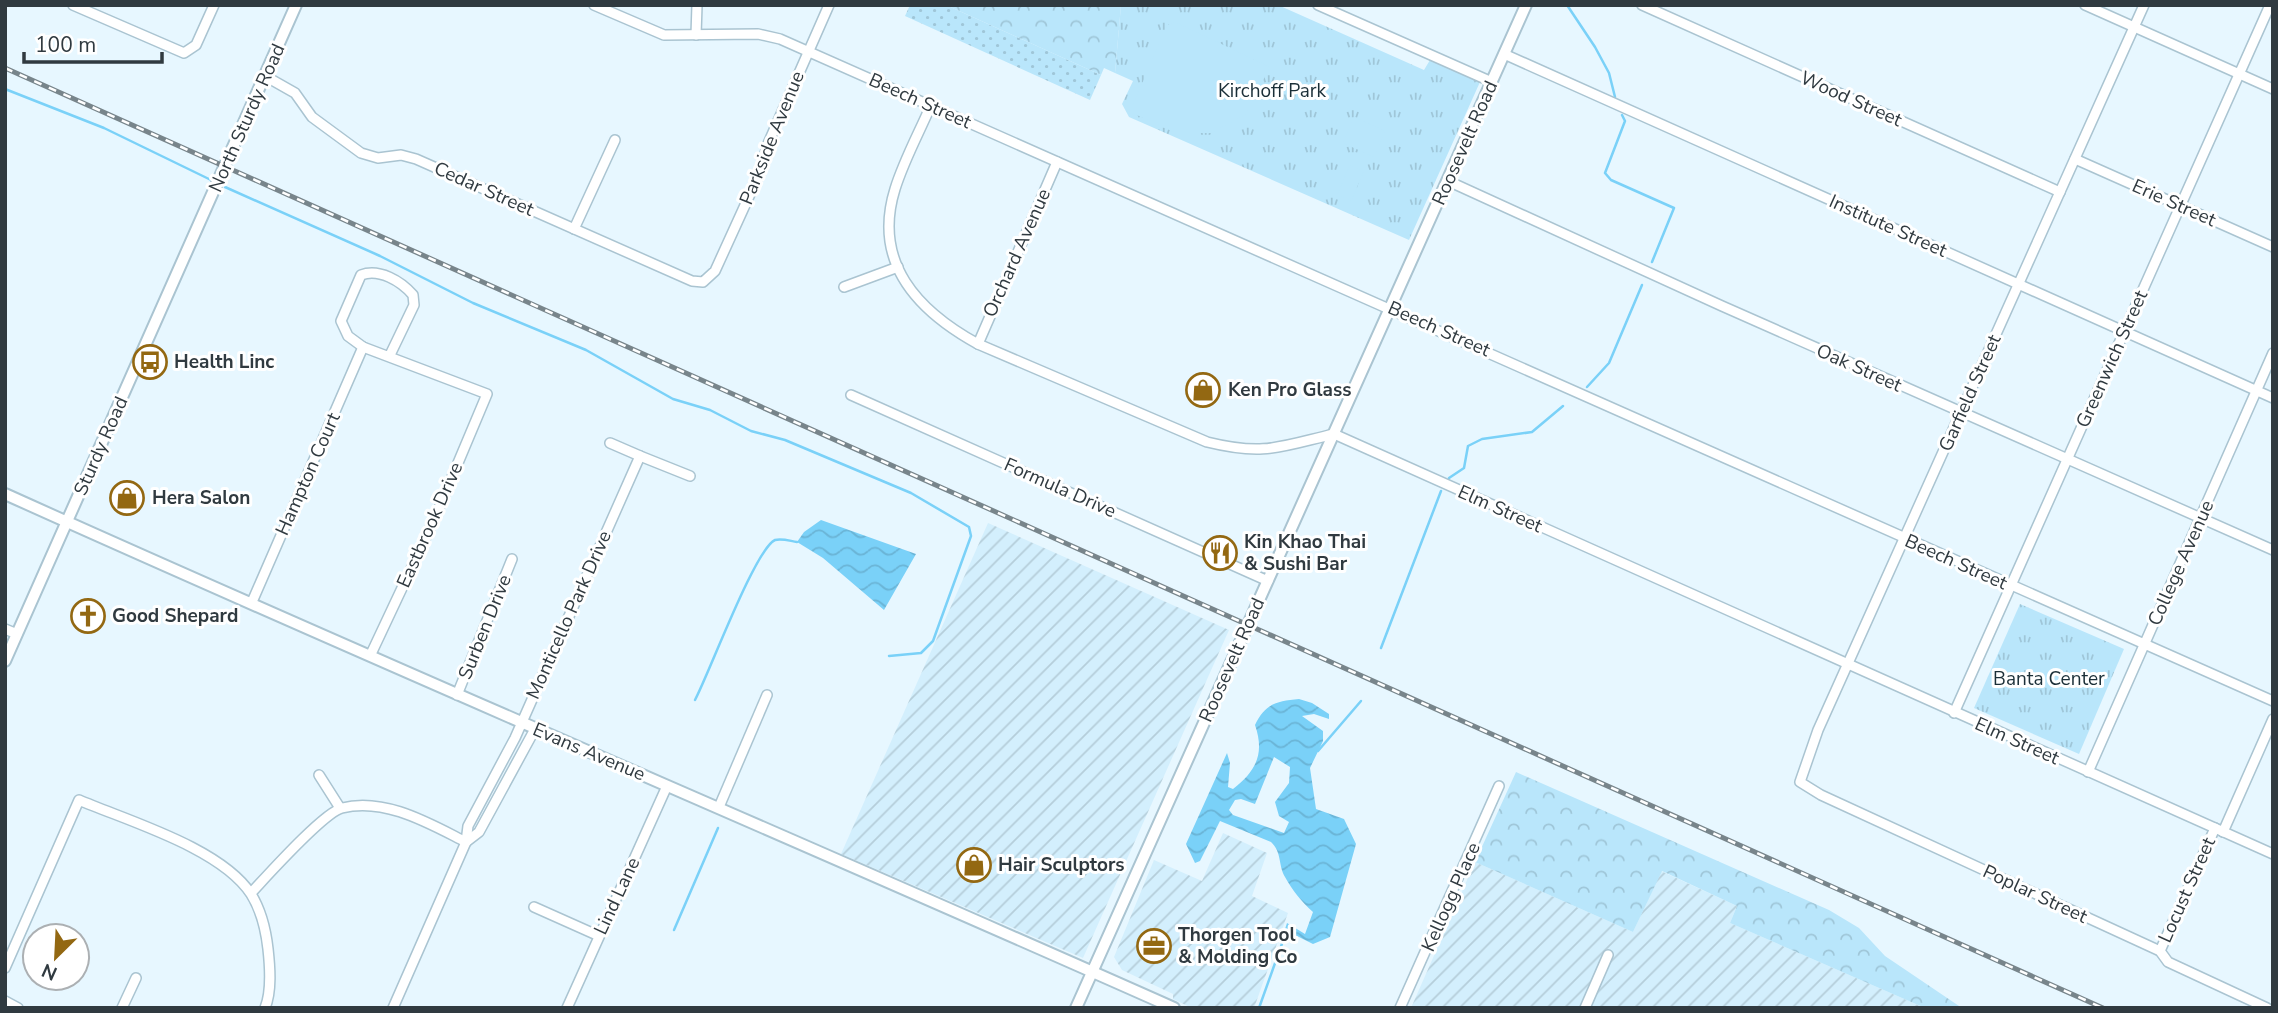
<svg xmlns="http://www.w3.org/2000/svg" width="2278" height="1013" font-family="'Nunito Sans',sans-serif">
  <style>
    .industrial { fill: url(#industrial-furrows) }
    .grass { fill: url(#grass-dots) }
    .forest { fill: url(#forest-crowns) }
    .park { fill: url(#park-tufts) }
    .pitch { fill: #b9e6fb }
    .water { fill: url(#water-waves); fill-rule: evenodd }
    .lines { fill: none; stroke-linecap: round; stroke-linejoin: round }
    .stream { stroke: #7ad1f8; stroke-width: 2.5 }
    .minor-casing { stroke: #aac4d1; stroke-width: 12 }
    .tertiary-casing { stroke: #aac4d1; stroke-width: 14 }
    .minor { stroke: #fff; stroke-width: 9 }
    .tertiary { stroke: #fff; stroke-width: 10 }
    .rail-casing { stroke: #78858b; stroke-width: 5 }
    .rail { stroke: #fff; stroke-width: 2.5; stroke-dasharray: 8; stroke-linecap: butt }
    .labels { text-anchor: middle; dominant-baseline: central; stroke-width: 6; stroke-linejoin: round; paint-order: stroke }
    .park-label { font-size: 19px; fill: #1b2f38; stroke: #fff }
    .street-label { font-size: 19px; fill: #303a40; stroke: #fff }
    .poi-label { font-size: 19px; font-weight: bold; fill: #303a40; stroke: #fff; text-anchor: start }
  </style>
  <defs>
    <pattern id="industrial-furrows" width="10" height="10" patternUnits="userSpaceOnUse" patternTransform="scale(1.75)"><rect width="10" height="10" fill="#d3effd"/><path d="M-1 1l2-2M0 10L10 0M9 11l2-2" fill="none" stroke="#b5ceda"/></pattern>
    <pattern id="grass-dots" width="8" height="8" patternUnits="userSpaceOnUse" patternTransform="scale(1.75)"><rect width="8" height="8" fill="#b9e6fb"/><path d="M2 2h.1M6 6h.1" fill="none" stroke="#9fc6d8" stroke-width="1.8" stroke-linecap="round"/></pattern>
    <pattern id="forest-crowns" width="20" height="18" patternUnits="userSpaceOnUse" patternTransform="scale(1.75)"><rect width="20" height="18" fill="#b9e6fb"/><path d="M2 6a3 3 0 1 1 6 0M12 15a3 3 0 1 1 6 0" fill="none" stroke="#9fc6d8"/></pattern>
    <pattern id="park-tufts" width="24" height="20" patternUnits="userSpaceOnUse" patternTransform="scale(1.75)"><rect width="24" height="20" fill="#b9e6fb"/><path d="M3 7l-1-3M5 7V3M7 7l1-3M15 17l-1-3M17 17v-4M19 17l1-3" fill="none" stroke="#9fc6d8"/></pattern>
    <pattern id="water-waves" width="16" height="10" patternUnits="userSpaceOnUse" patternTransform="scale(1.75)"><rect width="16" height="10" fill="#7ad1f8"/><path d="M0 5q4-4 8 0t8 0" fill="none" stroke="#6ab4d6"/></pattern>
  </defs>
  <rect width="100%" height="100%" fill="#e7f7ff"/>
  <!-- industrial -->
  <g class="industrial">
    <path d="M988,523l241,107 -146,328 -242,-104z"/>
    <path d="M1223,833l44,20 -15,43 36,17 -34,95h-62l-19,-9v-5l-51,-24 -8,-13 40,-97 48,21z"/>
    <path d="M1475,862l158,70 28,-61 76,35 -7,17 195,85h-514z"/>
  </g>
  <!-- grass -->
  <path class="grass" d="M910,5h36l155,70 -11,25 -185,-84z"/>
  <!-- forest -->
  <g class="forest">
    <path d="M946,5h175l-6,68 -11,-5 -3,7z"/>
    <path d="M1516,772l313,138 30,18 26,28 77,52h-37l-195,-85 7,-17 -75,-35 -29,61 -158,-70z"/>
  </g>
  <!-- park -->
  <g class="park">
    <path d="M1121,5h157l146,65 6,-10 50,22 -71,158 -280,-123 -7,-13 11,-23 -18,-8z"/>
    <path d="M2020,604l104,45 -45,105 -105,-46z"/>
  </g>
  <!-- pitch -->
  <g class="pitch">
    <path d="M1175,22l95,45 -25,48 -34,18h-35l-46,-21 37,-87z"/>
    <path d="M1354,117l31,14 -11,26 -31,-14z"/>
    <path d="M1350,165l14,6 -13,30 -14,-6z"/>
  </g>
  <!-- water -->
  <g class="water">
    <path d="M821,520l95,34 -32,56 -61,-52 -26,-16 7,-10z"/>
    <path d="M1299,699l13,4 17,11v5l-15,-5 -12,2 21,15v10l-13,27 6,41 28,10 12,25 -26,93 -17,7 -18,-9 -10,7 -4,-1 6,-18 18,11 8,-22c-11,-10 -21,-22 -28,-35 -7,-12 -3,-25 -14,-35l-51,-21 -20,40 -5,2 -9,-19 41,-91 3,10 -2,24 5,2c23,-18 32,-35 22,-64 10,-21 21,-24 44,-26zM1274,757l16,10 -1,16 -14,19 4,14 10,6 -5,11 -51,-18 -4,-5 6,-10 6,-1 14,5z"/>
  </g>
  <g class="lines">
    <!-- stream -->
    <g class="stream">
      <path d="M1567,5l28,42 14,26 6,24"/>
      <path d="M5,89l99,39 107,52"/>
      <path d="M1622,115l3,6 -20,52 6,7 63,28 -22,54"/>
      <path d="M225,187l155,69 93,47 113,47 87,49 37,11 41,21 34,9 126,53 58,34 2,9 -38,105 -12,12 -32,3"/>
      <path d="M1587,387l22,-24 33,-78"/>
      <path d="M1449,478l15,-10 4,-22 14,-7 50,-7 31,-26"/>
      <path d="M1381,648l60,-157"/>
      <path d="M695,700c14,-26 60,-151 80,-160 7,-2 15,1 22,2"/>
      <path d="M1318,751l43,-50"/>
      <path d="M674,930l44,-102"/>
      <path d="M1259,1008l25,-70"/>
    </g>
    <!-- minor casing -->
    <g class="minor-casing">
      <g id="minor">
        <path d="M73,5l111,48 12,-8 18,-40"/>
        <path d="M594,5l70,30 94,-1 22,5 1493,662"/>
        <path d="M1318,5l174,77"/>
        <path d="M1642,5l418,187"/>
        <path d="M2085,5l188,84"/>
        <path d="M2144,5l-326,725 -18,52 21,13 339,156 8,11 99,46"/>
        <path d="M696,35l1,-30"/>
        <path d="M1504,54l769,344"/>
        <path d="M265,76l30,17 17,24 49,36 17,5 23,-3 15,4 276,122 11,1 12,-11 46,-101 6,-24 62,-141"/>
        <path d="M931,105c-12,28 -27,55 -36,84 -23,74 23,122 83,155l229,98c57,14 72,5 127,-8l939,420"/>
        <path d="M2075,159l198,88"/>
        <path d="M1448,181l274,125 551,244"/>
        <path d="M574,229l41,-89"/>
        <path d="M844,287l54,-20"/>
        <path d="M978,344l79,-182"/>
        <path d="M851,395l417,186"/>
        <path d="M640,456l50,20"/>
        <path d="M252,602l111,-255"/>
        <path d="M5,629l12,5"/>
        <path d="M371,654l63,-134 53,-126 -124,-47 -15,-11 -7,-15 20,-46c18,-7 40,6 52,20l1,10 -24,50"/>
        <path d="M457,695l55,-136"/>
        <path d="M1954,713l316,-708"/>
        <path d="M2088,772l185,-419"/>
        <path d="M319,775l21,33"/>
        <path d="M719,807l48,-112"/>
        <path d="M2223,832l50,-113"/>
        <path d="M466,842l13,-10 56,-103"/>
        <path d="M251,893c16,-17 72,-80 91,-85 43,-11 88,16 124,34"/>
        <path d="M534,907l65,29"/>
        <path d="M2160,951l55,-123"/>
        <path d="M5,968l74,-168c49,21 142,48 172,94 10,16 15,37 17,55 2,18 4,42 -3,59"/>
        <path d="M5,1001l13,7"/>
        <path d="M122,1008l14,-30"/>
        <path d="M393,1008l73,-166 2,-16 47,-88 125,-282 -30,-13"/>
        <path d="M567,1008l100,-222"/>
        <path d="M1400,1008l99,-222"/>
        <path d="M1585,1008l23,-53"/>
      </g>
    </g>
    <!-- tertiary casing -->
    <g class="tertiary-casing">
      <g id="tertiary">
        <path d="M5,494c388,175 780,341 1169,514"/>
        <path d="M5,661l291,-656"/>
        <path d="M1076,1008l450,-1003"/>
      </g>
    </g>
    <!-- minor -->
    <use href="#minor" class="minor"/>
    <!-- tertiary -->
    <use href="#tertiary" class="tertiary"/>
    <!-- rail casing -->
    <g class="rail-casing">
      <path id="rail" d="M5,68l2098,940"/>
    </g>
    <!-- rail -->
    <use href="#rail" class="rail"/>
  </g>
  <!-- icons -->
  <defs>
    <g id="bus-ring" transform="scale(1.75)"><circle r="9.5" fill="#fff" stroke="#936812" stroke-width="1.5"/><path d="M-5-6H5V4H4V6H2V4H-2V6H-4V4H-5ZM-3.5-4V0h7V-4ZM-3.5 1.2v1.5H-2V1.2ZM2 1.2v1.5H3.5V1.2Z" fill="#936812"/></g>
    <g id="shop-ring" transform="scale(1.75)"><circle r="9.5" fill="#fff" stroke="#936812" stroke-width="1.5"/><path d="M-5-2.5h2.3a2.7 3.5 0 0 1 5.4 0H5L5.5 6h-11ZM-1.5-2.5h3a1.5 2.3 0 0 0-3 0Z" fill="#936812"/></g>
    <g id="restaurant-ring" transform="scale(1.75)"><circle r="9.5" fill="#fff" stroke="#936812" stroke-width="1.5"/><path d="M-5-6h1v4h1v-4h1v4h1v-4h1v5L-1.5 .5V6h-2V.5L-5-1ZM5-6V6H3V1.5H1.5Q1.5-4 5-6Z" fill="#936812"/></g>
    <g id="church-ring" transform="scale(1.75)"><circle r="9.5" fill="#fff" stroke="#936812" stroke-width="1.5"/><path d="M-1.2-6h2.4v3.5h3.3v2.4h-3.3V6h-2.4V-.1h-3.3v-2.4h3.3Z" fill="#936812"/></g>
    <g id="office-ring" transform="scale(1.75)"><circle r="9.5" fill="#fff" stroke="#936812" stroke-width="1.5"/><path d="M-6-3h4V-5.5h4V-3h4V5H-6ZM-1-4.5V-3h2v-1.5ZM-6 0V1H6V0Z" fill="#936812"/></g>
  </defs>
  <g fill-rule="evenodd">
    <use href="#bus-ring" x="150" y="362"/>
    <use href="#shop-ring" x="1203" y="390"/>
    <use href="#shop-ring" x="127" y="498"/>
    <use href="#restaurant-ring" x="1220" y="553"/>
    <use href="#church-ring" x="88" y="616"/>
    <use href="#shop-ring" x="974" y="865"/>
    <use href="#office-ring" x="1154" y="946"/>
  </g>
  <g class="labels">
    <!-- park labels -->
    <g class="park-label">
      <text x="1272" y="91">Kirchoff Park</text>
      <text x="2049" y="679">Banta Center</text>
    </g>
    <!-- street labels -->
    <g class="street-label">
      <text transform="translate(1851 99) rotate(24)">Wood Street</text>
      <text transform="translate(920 101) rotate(24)">Beech Street</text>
      <text transform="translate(247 118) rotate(-66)">North Sturdy Road</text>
      <text transform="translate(772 138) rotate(-68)">Parkside Avenue</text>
      <text transform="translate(1465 143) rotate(-66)">Roosevelt Road</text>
      <text transform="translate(484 189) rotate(24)">Cedar Street</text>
      <text transform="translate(2174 203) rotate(24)">Erie Street</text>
      <text transform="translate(1888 226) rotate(24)">Institute Street</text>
      <text transform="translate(1017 253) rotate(-66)">Orchard Avenue</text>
      <text transform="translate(1439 329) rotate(24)">Beech Street</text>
      <text transform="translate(2112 359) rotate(-66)">Greenwich Street</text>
      <text transform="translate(1859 368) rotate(24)">Oak Street</text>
      <text transform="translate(1970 393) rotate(-66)">Garfield Street</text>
      <text transform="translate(101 446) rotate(-66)">Sturdy Road</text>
      <text transform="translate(308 474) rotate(-66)">Hampton Court</text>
      <text transform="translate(1060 488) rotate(24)">Formula Drive</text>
      <text transform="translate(1500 509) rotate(24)">Elm Street</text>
      <text transform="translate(430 525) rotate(-66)">Eastbrook Drive</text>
      <text transform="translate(1956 562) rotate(24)">Beech Street</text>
      <text transform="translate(2181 563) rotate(-66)">College Avenue</text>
      <text transform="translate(569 615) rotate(-66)">Monticello Park Drive</text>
      <text transform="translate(485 627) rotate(-68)">Surben Drive</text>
      <text transform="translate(1232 660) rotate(-66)">Roosevelt Road</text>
      <text transform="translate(2017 741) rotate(24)">Elm Street</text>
      <text transform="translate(589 752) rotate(23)">Evans Avenue</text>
      <text transform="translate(2187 890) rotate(-66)">Locust Street</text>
      <text transform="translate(2035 894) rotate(25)">Poplar Street</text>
      <text transform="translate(617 896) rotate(-65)">Lind Lane</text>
      <text transform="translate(1451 897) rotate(-66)">Kellogg Place</text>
    </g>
    <!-- poi labels -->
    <g class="poi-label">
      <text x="174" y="362">Health Linc</text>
      <text x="1228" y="390">Ken Pro Glass</text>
      <text x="152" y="498">Hera Salon</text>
      <text x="1244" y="542">Kin Khao Thai<tspan x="1244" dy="22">&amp; Sushi Bar</tspan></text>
      <text x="112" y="616">Good Shepard</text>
      <text x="998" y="865">Hair Sculptors</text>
      <text x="1178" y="935">Thorgen Tool<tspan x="1178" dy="22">&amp; Molding Co</tspan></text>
    </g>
  </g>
  <!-- border -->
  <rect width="2278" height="1013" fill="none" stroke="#303a40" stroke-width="14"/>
  <!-- north arrow -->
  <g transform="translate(56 957) rotate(204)"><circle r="33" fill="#ffffff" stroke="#acb0b3" stroke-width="2"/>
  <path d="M0-5L12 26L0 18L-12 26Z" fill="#936812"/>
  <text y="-10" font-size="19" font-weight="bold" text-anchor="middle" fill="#303a40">N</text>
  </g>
  <!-- scale -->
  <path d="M24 52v10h138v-10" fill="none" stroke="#303a40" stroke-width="3.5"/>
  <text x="35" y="52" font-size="21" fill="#303a40" stroke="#ffffff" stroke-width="5" paint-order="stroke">100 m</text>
</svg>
